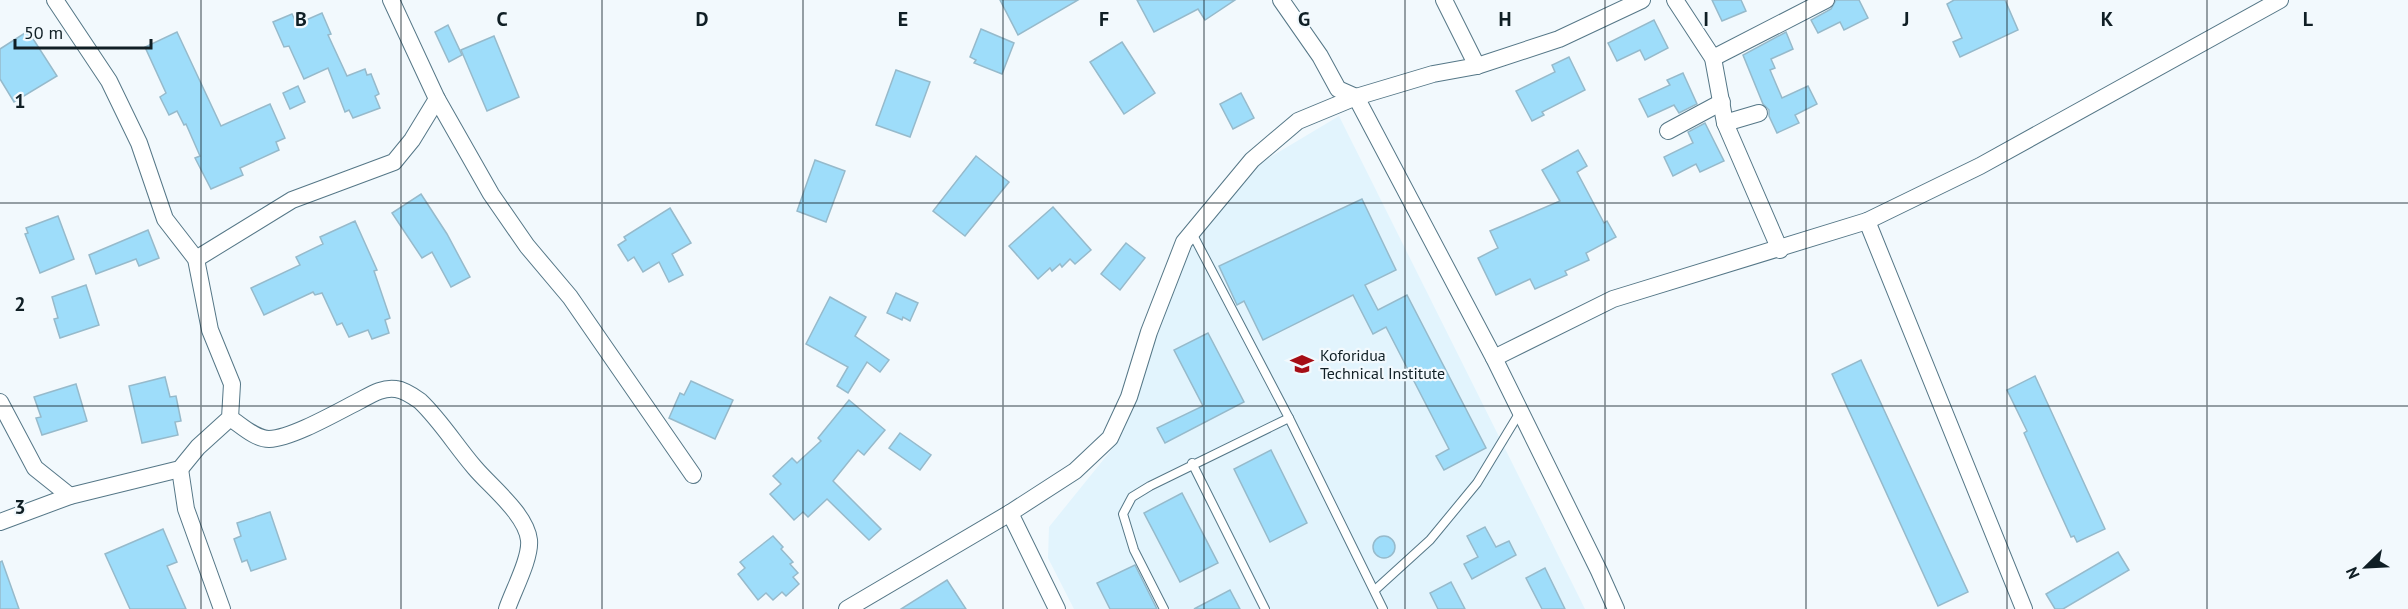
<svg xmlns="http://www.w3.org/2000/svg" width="2408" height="609" font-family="'PT Sans',sans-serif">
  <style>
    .built { fill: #e2f4fd }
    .building { fill: #9eddfa; stroke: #96bacb; stroke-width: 1.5 }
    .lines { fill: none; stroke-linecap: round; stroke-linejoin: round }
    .lane-casing { stroke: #557787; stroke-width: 10 }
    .street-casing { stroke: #557787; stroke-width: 18 }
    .lane { stroke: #fff; stroke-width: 8 }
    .street { stroke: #fff; stroke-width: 16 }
    .grid { fill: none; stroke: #101f25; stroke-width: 1.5; stroke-opacity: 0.55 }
    .labels { text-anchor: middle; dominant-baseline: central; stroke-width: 4.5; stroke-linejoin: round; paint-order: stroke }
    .poi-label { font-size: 16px; fill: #101f25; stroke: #f2f9fd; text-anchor: start }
    .grid-label { font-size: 20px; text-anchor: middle; font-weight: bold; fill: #101f25; stroke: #f2f9fd; stroke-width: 4.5; stroke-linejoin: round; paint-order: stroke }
  </style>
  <rect width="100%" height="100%" fill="#f2f9fd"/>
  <!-- built -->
  <path class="built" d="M1339,116l246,493h-511l-26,-51 1,-31 63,-78 59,-171 25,-40 66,-76z"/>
  <!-- building -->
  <g class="building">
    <path d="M1000,0h78l-60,35z"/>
    <path d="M1137,0h98l-30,20 -7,-11 -44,23z"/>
    <path d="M1712,0h29l5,11 -24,10z"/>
    <path d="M1836,0h23l9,18 -24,12 -4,-8 -22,11 -7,-13 20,-11z"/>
    <path d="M1954,0h51l13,30 -58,27 -7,-15 9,-4 -15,-34z"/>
    <path d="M322,13l9,21 -3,1 19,41 18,-7 2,6 4,-1 8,20 -4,2 5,12 -27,10 -4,-8 -4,2 -17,-44 -24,11 -15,-33 -5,1 -11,-25 19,-8 5,10z"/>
    <path d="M1654,20l14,28 -23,12 -5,-10 -23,11 -9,-18z"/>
    <path d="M448,25l14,30 -13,7 -14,-30z"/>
    <path d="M981,29l33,14 -12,31 -28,-11 2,-3 -6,-3z"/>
    <path d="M28,31l29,45 -43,26 -14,-23v-30z"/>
    <path d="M177,32l44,94 49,-22 15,34 -9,4 3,8 -39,18 3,7 -32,14 -16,-31 5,-2 -14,-32 -2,1 -7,-14 -8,4 -9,-18 6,-4 -21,-46z"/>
    <path d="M1786,32l7,17 -22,10 4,9 -5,2 12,28 26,-12 9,18 -22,11 4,8 -22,10 -8,-17v-6l-6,-6 -20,-49z"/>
    <path d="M494,36l25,61 -32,14 -26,-61z"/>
    <path d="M1122,42l33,51 -31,21 -34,-52z"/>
    <path d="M1569,57l16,33 -43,22 2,3 -12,6 -16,-30 39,-19 -3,-7z"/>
    <path d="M896,70l34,12 -20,55 -34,-12z"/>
    <path d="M1683,73l14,31 -18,9 -5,-8 -26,12 -9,-18 31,-14 -3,-5z"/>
    <path d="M298,86l7,16 -15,7 -7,-16z"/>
    <path d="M1241,93l13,25 -21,11 -13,-25z"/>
    <path d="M1705,123l19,38 -24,11 -4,-8 -23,12 -9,-19 29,-14 -5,-11z"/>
    <path d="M1578,150l9,16 -10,6 27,51 3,-2 9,16 -30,16 3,7 -24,11 2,4 -32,14 -5,-10 -34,16 -18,-37 20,-10 -8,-17 70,-30 -18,-31z"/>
    <path d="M976,156l33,26 -44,54 -32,-25z"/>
    <path d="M815,160l30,11 -19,51 -29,-11z"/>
    <path d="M421,194l26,40 23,43 -19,10 -19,-35 -10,6 -30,-45z"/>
    <path d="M1362,199l34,71 -31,15 13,25 29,-15 79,153 -42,22 -8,-14 13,-7 -63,-122 -13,7 -20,-39 -90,45 -19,-39 -7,4 -18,-39z"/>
    <path d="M1053,207l38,43 -16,14 -5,-5 -8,8 -2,-3 -8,7 -2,-3 -12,11 -29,-33z"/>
    <path d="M670,208l21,35 -19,11 11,21 -14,7 -10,-20 -16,10 -9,-15 -6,4 -10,-16 8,-5 -2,-3z"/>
    <path d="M58,216l16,43 -34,14 -15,-39 3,-1 -2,-5z"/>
    <path d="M355,221l22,49 -3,1 16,47 -5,2 4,13 -17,6 -4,-9 -19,7 -7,-14 -5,2 -15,-32 -7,2 -2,-3 -49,23 -13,-27 49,-23 -4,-8 27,-13 -3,-7z"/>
    <path d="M148,230l11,28 -20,8 -3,-7 -40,15 -7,-19z"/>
    <path d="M1126,243l19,15 -25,32 -19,-16z"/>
    <path d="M86,285l13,40 -39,13 -6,-19 4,-1 -6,-21z"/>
    <path d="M896,293l22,10 -8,18 -7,-4 -1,3 -15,-7z"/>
    <path d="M830,297l36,20 -11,19 34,24 -9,12 -13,-10 -19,31 -11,-7 11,-19 -42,-23z"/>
    <path d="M1208,333l36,69 -79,41 -8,-15 46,-22 -29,-56z"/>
    <path d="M1861,360l107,232 -30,14 -106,-232z"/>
    <path d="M2035,376l70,153 -28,13 -3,-6 -3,1 -27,-59 -20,-45 3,-2 -20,-41z"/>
    <path d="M165,377l5,20 6,-1 5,25 -6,1 3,13 -36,8 -13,-57z"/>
    <path d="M691,381l42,19 -18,39 -46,-21 11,-25 4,2z"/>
    <path d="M76,384l11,37 -45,14 -6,-17 5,-1 -7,-20z"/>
    <path d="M849,400l36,30 -21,25 -6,-5 -25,31 48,48 -12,11 -42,-41 -19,18 -5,-5 -9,8 -24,-26 11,-10 -8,-8 19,-18 5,5 24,-22 -3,-3z"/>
    <path d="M900,433l31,22 -11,15 -31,-22z"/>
    <path d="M1271,450l36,73 -37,19 -36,-73z"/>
    <path d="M1182,493l36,70 -38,19 -36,-69z"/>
    <path d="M270,512l16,47 -35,12 -4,-11 -5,2 -8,-23 7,-3 -4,-13z"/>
    <path d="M1485,527l11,20 13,-6 7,14 -44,24 -8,-15 14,-7 -11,-21z"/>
    <path d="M163,529l14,33 -10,4 19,43h-56l-25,-55z"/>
    <circle cx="1384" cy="547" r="11"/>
    <path d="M773,536l10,11 -2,2 12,13 -3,2 8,9 -5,4 6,7 -13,12 -4,-4 -9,8 -7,-7 -8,7 -20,-26 7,-6 -5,-6z"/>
    <path d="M2118,552l11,18 -66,39h-8l-9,-15z"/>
    <path d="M2,561l17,48h-19v-47z"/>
    <path d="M1135,565l22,44h-47l-13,-26z"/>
    <path d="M1545,568l20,41h-23l-16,-31z"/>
    <path d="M947,580l19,29h-65z"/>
    <path d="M1451,582l14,27h-27l-8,-16z"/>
    <path d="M1230,590l10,19h-46z"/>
  </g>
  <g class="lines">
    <!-- lane casing -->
    <g class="lane-casing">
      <g id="lane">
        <path d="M1192,233l97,185 94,191"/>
        <path d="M1192,463l73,146"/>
        <path d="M1375,590l55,-50 47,-57 43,-71"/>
        <path d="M1164,609l-30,-59 -11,-36 9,-17 18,-11 139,-68"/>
      </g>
    </g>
    <!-- street casing -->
    <g class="street-casing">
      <g id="street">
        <path d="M391,0l46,99 54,95 36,52 43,51 123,178"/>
        <path d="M1281,0l39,56 18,33 18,8 138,261 105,213 17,38"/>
        <path d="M1444,0l33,66"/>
        <path d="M1675,0l38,58 12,65 55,127"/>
        <path d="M1713,58l113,-58"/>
        <path d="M1725,123l34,-10"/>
        <path d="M1668,131l54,-29"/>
        <path d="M1867,221l157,388"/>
        <path d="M196,259l96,-59 102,-38 18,-22 25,-41"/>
        <path d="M1494,358l119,-59 254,-78 113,-55 300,-166"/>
        <path d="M0,402l35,66 35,28"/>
        <path d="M230,418c11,7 25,21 39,21 24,-1 70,-28 92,-39 11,-6 22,-13 35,-11 8,1 17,7 24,12 21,20 36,45 55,67 16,19 51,46 54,72 2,18 -16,51 -22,69"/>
        <path d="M180,469l6,40 36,100"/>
        <path d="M0,522l70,-26 110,-27 18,-22 32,-29 2,-34 -22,-54 -14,-71 -31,-40 -26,-76 -30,-62 -54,-81"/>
        <path d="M847,609l163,-96"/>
        <path d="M1057,609l-47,-96 65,-42 35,-33 19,-41 20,-65 35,-90 68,-82 46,-39 58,-24 77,-23 44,-8 82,-27 83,-39"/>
      </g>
    </g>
    <!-- lane -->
    <use href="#lane" class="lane"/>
    <!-- street -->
    <use href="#street" class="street"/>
  </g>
  <!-- grid -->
  <path class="grid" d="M201,0v609M401,0v609M602,0v609M803,0v609M1003,0v609M1204,0v609M1405,0v609M1605,0v609M1806,0v609M2007,0v609M2207,0v609M0,203h2408M0,406h2408"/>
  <!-- icons -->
  <defs>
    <g id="school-bare" transform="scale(1.8)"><path d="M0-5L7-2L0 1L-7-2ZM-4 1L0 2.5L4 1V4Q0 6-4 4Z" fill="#a50d15" stroke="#f2f9fd" stroke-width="2.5" paint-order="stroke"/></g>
  </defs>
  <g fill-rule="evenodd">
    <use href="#school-bare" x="1302" y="364"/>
  </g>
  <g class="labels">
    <!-- poi labels -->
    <g class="poi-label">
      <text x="1320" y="355">Koforidua<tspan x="1320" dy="18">Technical Institute</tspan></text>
    </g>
  </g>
  <g class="grid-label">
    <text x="301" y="26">B</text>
    <text x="502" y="26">C</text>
    <text x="702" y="26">D</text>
    <text x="903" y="26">E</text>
    <text x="1104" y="26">F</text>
    <text x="1304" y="26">G</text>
    <text x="1505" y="26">H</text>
    <text x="1706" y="26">I</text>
    <text x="1906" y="26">J</text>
    <text x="2107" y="26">K</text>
    <text x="2308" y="26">L</text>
    <text x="20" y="108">1</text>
    <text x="20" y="311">2</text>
    <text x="20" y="514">3</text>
  </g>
  <!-- north arrow -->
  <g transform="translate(2366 567) rotate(246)" stroke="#f2f9fd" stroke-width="4.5" paint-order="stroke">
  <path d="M0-4.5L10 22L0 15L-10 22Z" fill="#101f25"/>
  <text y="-9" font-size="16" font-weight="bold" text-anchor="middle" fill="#101f25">N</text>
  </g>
  <!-- scale -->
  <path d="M15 39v9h136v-9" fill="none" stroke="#101f25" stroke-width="3"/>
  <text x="24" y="39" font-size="18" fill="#101f25" stroke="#f2f9fd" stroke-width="4.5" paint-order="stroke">50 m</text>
</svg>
